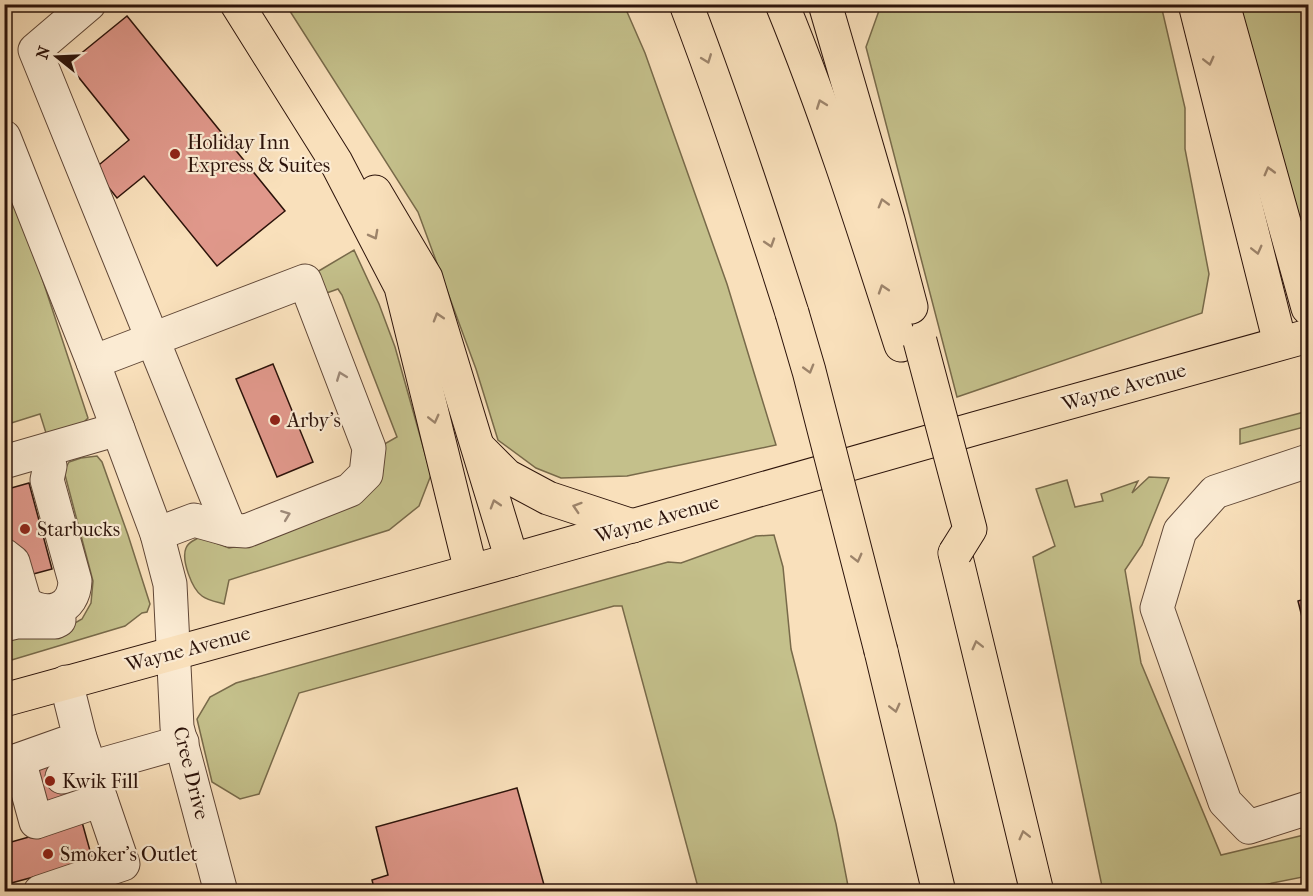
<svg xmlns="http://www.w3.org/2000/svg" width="1313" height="896" font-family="'IM FELL French Canon',serif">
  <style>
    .green { fill: #c4c08b; stroke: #786a4a; stroke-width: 1.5 }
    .building { fill: #e0988b; stroke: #2c130a; stroke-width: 1.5 }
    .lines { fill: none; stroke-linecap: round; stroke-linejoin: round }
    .minor-casing { stroke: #5f4636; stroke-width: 35 }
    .major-casing { stroke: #2c130a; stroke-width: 35 }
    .highway-casing { stroke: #2c130a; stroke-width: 35 }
    .minor { stroke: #fbebd3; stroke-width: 33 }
    .major { stroke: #f9e0bb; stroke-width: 33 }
    .highway { stroke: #f9e0bb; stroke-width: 33 }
    .highway-bridge-casing { stroke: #2c130a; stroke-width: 35; stroke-linecap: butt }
    .highway-bridge { stroke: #f9e0bb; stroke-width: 33 }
    .oneway { stroke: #9d846b }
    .oneway2 { stroke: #9e8a79 }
    .poi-dot { fill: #8f2418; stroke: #fbebd3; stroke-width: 2 }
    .labels { text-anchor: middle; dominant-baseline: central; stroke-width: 4.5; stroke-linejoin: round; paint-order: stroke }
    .poi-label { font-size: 20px; fill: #2c130a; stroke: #fbebd3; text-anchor: start }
    .street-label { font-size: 20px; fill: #2c130a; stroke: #fbebd3 }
  </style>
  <rect width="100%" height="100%" fill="#f9e0bb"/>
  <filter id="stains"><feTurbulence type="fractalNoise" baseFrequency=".00333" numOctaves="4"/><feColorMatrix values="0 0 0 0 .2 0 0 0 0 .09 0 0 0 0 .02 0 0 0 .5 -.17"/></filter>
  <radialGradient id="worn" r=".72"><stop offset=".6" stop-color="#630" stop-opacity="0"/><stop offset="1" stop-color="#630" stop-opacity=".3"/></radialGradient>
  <!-- green -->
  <g class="green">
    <path d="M286,5h338l21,48 82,231 49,161 -149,31 -66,2 -25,-10 -38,-28 -22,-71 -58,-157z"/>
    <path d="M881,5h280l24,103v41l24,125 -7,39 -245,84 -91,-350z"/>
    <path d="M1237,5h71v218l-19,-16z"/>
    <path d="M5,187l15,24 68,207 -9,9 -33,6 -6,-19 -35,11z"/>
    <path d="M354,250l25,54 16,43 36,128 -12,31 -30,24 -160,50 -5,24c-7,-2 -17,-4 -22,-8 -10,-7 -21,-36 -16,-48 2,-6 9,-8 14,-11l29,11 28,-5 124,-97 16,-9 -55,-142 -4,-6 -17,6 -4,-23z"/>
    <path d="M1308,404v22l-68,18v-15l64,-17z"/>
    <path d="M97,456l5,6 26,73 22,69 -3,8 -5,1 -17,13 -120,36v-28h51l26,-15 9,-16 2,-22 -29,-110 5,-9 12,-4z"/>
    <path d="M1149,477l20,1 -27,67 -17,25 16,93 80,192 87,-21v42l-75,15h-130l-70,-334 22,-11 -19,-57 31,-9 8,27 28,-6 -2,-7 37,-13 -6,12z"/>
    <path d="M774,535l9,32 8,82 45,175 13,67h-150l-77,-285h-8l-315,87 -40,101 -19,5 -28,-17 -15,-63 13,-22 26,-14 432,-121 13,1 75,-27z"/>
  </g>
  <!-- building -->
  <g class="building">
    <path d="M127,16l158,195 -68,55 -73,-90 -27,22 -23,-29 35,-29 -61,-76z"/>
    <path d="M273,364l40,98 -36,15 -41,-98z"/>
    <path d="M29,483l23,86 -30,8 -18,-61v-26z"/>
    <path d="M1308,598v43l-10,-40z"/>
    <path d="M55,753l15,52 -25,7 -15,-52z"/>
    <path d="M517,788l29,104h-171l-3,-12 16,-5 -12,-48z"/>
    <path d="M82,822l12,43 -31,4 -59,16v-41z"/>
  </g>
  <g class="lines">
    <!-- minor casing -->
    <g class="minor-casing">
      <g id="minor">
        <path d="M89,4l-54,46 195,480"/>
        <path d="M4,137l89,225 64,172 13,50 7,143 44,165"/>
        <path d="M93,362l212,-81 64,167 -3,26 -16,16 -104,41 -16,-1 -36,-10 -37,14"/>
        <path d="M1308,461l-93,31 -35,39 -23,77 68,194 24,25 59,-19"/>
        <path d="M4,462l114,-33"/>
        <path d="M4,555l9,7 12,41c22,15 49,8 50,-22l-28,-101 3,-14"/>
        <path d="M4,625l13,-3h38l4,-2"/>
        <path d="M19,760l17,62 65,-22"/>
        <path d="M4,765l76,-27 -14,-56"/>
        <path d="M62,777l28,-9 92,-26"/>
        <path d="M40,892l83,-28 -43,-126"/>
      </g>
    </g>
    <!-- major casing -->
    <g class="major-casing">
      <path id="major" d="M4,700l508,-140 465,-132 331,-92"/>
    </g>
    <!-- highway casing -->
    <g class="highway-casing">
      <g id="highway">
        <path d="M237,4l99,158 65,125 70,284"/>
        <path d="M686,4c39,102 73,205 106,309"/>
        <path d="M782,4c46,112 82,226 119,341"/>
        <path d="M825,4l63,216 23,87"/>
        <path d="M1195,4l85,339"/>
        <path d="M1223,4l85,304"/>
        <path d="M375,192l51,86 86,282"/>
        <path d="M479,448l28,28 41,22 85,28"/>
        <path d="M955,553l82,339"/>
        <path d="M881,651l58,241"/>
      </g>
    </g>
    <!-- minor -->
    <use href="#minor" class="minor"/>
    <!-- major -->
    <use href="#major" class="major"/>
    <!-- highway -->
    <use href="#highway" class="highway"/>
    <!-- highway-bridge casing -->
    <g class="highway-bridge-casing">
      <g id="highway-bridge">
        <path d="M792,313l17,58 72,280"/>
        <path d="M920,341l50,188 -15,24"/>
      </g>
    </g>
    <!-- highway-bridge -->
    <use href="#highway-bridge" class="highway-bridge"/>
  </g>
  <!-- one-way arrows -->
  <defs><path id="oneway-chevron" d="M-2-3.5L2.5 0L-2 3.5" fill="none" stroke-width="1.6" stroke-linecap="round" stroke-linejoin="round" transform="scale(1.5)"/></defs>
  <g class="oneway">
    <use href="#oneway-chevron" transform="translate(707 59) rotate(69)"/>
    <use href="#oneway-chevron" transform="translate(1209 61) rotate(76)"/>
    <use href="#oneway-chevron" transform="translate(821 104) rotate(-110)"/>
    <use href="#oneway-chevron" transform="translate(1269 171) rotate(-105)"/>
    <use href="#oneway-chevron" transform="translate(883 203) rotate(-106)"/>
    <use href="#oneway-chevron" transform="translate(374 235) rotate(62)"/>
    <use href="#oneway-chevron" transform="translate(770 243) rotate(72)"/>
    <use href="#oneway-chevron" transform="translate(1257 250) rotate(76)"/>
    <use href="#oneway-chevron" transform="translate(883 289) rotate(-108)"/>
    <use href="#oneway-chevron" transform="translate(438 317) rotate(-107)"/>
    <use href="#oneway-chevron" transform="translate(809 369) rotate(74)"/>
    <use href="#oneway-chevron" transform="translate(434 419) rotate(76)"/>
    <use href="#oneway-chevron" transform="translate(495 504) rotate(-107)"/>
    <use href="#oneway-chevron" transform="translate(577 507) rotate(-162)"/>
    <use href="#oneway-chevron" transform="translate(857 558) rotate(76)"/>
    <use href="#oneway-chevron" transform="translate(977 645) rotate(-104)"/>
    <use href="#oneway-chevron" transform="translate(895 708) rotate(76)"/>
    <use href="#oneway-chevron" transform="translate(1024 835) rotate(-104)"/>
  </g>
  <g class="oneway2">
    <use href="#oneway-chevron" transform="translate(341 376) rotate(-111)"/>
    <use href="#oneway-chevron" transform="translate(286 515) rotate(-21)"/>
  </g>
  <!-- markers -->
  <g class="poi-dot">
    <circle cx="175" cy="154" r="6"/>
    <circle cx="275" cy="420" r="6"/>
    <circle cx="25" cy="529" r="6"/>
    <circle cx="50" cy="781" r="6"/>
    <circle cx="48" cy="854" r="6"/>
  </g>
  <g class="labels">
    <!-- poi labels -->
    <g class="poi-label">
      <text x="187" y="142">Holiday Inn<tspan x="187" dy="23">Express &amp; Suites</tspan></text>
      <text x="287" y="420">Arby's</text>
      <text x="37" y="529">Starbucks</text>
      <text x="62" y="781">Kwik Fill</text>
      <text x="60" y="854">Smoker's Outlet</text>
    </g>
    <!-- street labels -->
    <g class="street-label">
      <text transform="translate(1124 387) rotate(-16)">Wayne Avenue</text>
      <text transform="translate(657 519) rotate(-16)">Wayne Avenue</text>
      <text transform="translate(188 649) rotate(-15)">Wayne Avenue</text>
      <text transform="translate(191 773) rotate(76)">Cree Drive</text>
    </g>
  </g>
  <!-- margin -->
  <rect width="1313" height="896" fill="none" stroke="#f9e0bb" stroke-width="24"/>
  <rect x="6" y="6" width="1301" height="884" fill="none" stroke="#2c130a" stroke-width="3"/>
  <rect x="12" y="12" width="1289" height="872" fill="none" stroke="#2c130a" stroke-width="1.5"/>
  <!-- north arrow -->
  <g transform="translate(57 57) rotate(288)" stroke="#fbebd3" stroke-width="4.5" paint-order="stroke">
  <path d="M0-4.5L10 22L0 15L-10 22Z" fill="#2c130a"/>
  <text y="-9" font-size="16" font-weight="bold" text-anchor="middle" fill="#2c130a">N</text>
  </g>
  <rect width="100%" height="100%" filter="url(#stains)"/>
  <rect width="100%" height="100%" fill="url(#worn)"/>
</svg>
